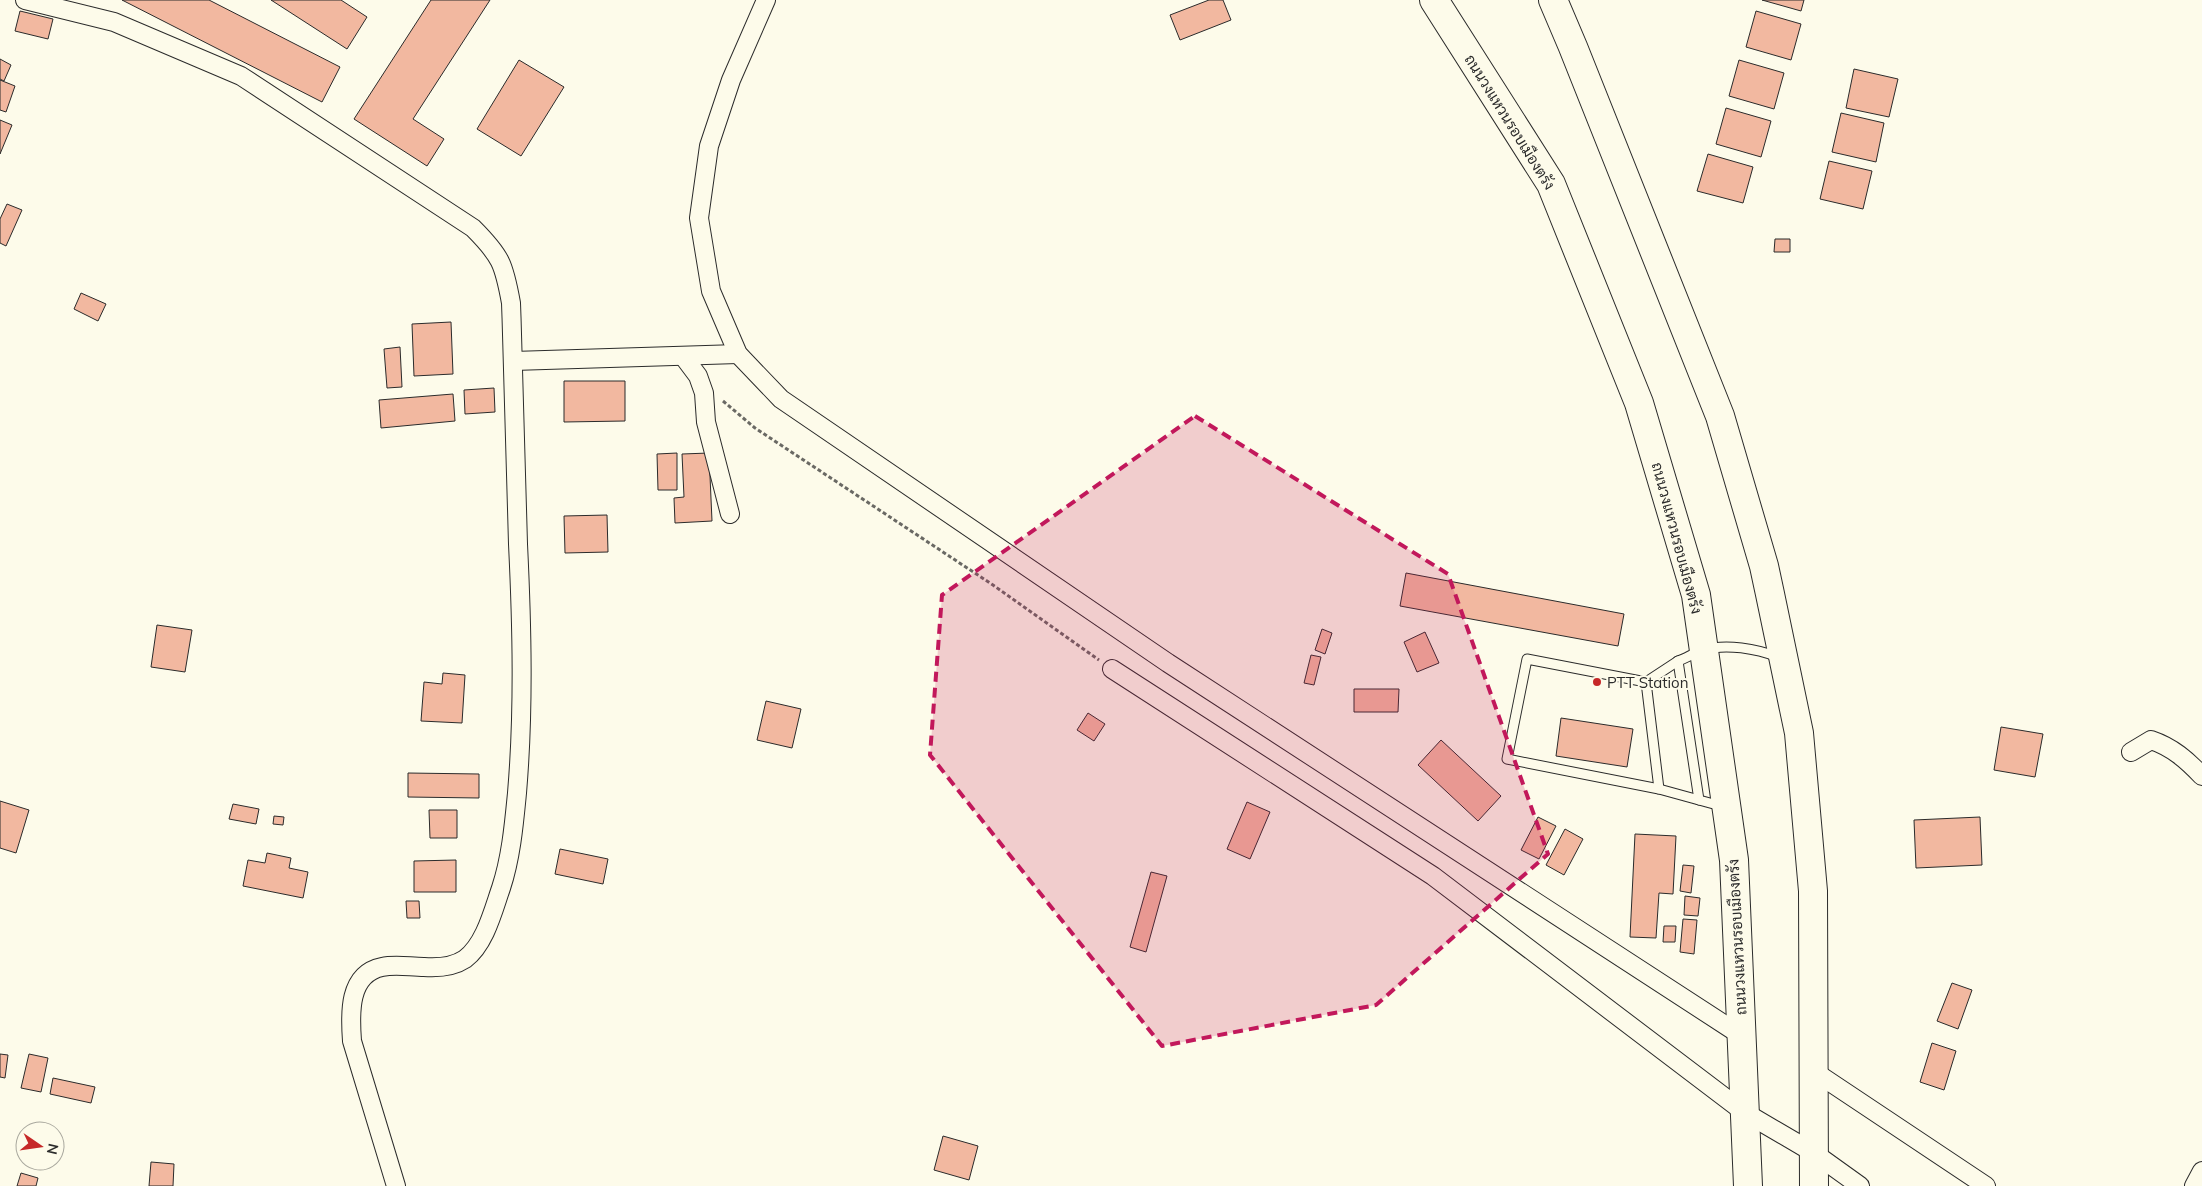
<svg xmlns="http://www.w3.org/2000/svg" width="2202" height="1186" font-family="Mulish,Sarabun,sans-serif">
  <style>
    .building { fill: #f2b8a0; stroke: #2b2b2b }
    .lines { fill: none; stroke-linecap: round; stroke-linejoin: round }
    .service-casing { stroke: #2b2b2b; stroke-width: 11 }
    .minor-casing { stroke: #2b2b2b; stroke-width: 20 }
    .trunk-casing { stroke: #2b2b2b; stroke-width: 30 }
    .path { stroke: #6a6964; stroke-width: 3; stroke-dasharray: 4 2.5; stroke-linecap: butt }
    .service { stroke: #fdfbea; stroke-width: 9 }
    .minor { stroke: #fdfbea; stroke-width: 18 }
    .trunk { stroke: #fdfbea; stroke-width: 28 }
    .marked { fill: #c2185b; fill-opacity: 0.2; stroke: #c2185b; stroke-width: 4; stroke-dasharray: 10 6; stroke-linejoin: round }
    .poi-dot { fill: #c62828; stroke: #fdfbea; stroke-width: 2 }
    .labels { text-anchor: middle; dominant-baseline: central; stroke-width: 4; stroke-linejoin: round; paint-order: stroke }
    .street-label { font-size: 15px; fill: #2b2b2b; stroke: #fdfbea }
    .poi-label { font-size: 15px; fill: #2b2b2b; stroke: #fdfbea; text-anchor: start }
  </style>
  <rect width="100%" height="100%" fill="#fdfbea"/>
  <!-- building -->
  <g class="building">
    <path d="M122,0h87l131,67 -18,35z"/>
    <path d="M271,0h70l26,17 -20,32z"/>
    <path d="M431,0h59l-77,119 31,20 -17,27 -73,-47z"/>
    <path d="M1209,0h14l8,20 -51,20 -10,-25z"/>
    <path d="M1762,0h42l-3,11z"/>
    <path d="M20,11l33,8 -5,20 -33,-8z"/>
    <path d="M1756,11l45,13 -10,36 -45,-13z"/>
    <path d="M0,59l11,6 -7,16 -4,-2z"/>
    <path d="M519,60l45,27 -43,69 -44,-27z"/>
    <path d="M1739,60l45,13 -10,36 -45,-13z"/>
    <path d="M1854,69l44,10 -9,38 -43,-9z"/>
    <path d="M0,80l15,6 -9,26 -6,-2z"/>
    <path d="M1726,108l45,13 -10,36 -45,-13z"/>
    <path d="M1841,113l43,10 -8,39 -44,-10z"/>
    <path d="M0,120l12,5 -12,29z"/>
    <path d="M1708,154l45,13 -10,36 -46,-12z"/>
    <path d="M1829,161l43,10 -9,38 -43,-10z"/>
    <path d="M7,204l15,6 -16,36 -6,-3v-24z"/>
    <path d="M1775,239h15v13h-16z"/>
    <path d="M81,293l25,11 -8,17 -24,-12z"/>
    <path d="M451,322l2,52 -39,2 -2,-52z"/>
    <path d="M400,347l2,40 -15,1 -3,-39z"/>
    <path d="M564,381h61v40l-61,1z"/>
    <path d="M494,388l1,24 -30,2 -1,-24z"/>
    <path d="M453,394l2,27 -74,7 -2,-28z"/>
    <path d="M677,453v37h-19l-1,-36z"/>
    <path d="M709,453l3,68 -37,2 -1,-25 10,-1 -2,-43z"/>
    <path d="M607,515l1,37 -43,1 -1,-37z"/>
    <path d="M1406,573l218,41 -6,32 -218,-40z"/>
    <path d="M157,625l35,5 -7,42 -34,-5z"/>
    <path d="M1322,629l10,4 -7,21 -10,-4z"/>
    <path d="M1425,632l14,31 -22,9 -13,-30z"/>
    <path d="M1311,655l10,2 -7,28 -10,-2z"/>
    <path d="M443,673l22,2 -3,48 -41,-2 3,-39 18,2z"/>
    <path d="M1354,689h45l-1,23h-44z"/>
    <path d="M766,701l35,8 -9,39 -35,-8z"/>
    <path d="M1088,713l17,11 -11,17 -17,-11z"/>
    <path d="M1561,718l72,11 -6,38 -71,-11z"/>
    <path d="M2001,727l42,7 -8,43 -41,-7z"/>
    <path d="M1441,740l60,56 -23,25 -60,-56z"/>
    <path d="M408,773l71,1v24l-71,-1z"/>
    <path d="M0,801l29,9 -13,43 -16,-5z"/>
    <path d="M1247,802l23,10 -20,47 -23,-10z"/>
    <path d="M233,804l26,5 -3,15 -27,-5z"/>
    <path d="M429,810h28v28h-27z"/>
    <path d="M274,816l10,1 -1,8 -10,-1z"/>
    <path d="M1538,817l18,9 -17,33 -18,-9z"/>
    <path d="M1980,817l2,48 -66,3 -2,-48z"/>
    <path d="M1565,829l18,10 -19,36 -18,-10z"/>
    <path d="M1635,834l41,2 -3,58 -14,-1 -3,45 -26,-1z"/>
    <path d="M560,849l48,10 -5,25 -48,-10z"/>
    <path d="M267,853l24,5 -2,10 19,4 -5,26 -60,-12 5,-26 17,3z"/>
    <path d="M456,860v32h-42v-31z"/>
    <path d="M1683,865l11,1 -3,27 -11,-2z"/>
    <path d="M1151,872l16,4 -21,76 -16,-5z"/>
    <path d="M1685,896l15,2 -2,18 -14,-1z"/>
    <path d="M406,901h13l1,17h-13z"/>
    <path d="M1683,919l14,1 -3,34 -14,-2z"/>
    <path d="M1664,926h12l-1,16h-12z"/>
    <path d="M1952,983l20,7 -14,39 -21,-8z"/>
    <path d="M1932,1043l24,8 -12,39 -24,-8z"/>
    <path d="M0,1054l8,1 -3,23 -5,-1z"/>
    <path d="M29,1054l19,4 -7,34 -20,-4z"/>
    <path d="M53,1078l42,9 -4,16 -41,-9z"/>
    <path d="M943,1136l35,10 -9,34 -35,-10z"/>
    <path d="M151,1162l23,2 -1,22h-24z"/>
    <path d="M21,1173l17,5 -2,8h-19z"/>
  </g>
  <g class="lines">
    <!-- service casing -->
    <g class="service-casing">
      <g id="service">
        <path d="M1678,661l-32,21 -119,-23 -20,100 152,30 40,11"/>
        <path d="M1646,682l13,107"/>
        <path d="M1721,806l-22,-6 -21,-139c9,-3 17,-9 26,-11 22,-7 53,-1 74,7"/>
      </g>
    </g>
    <!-- minor casing -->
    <g class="minor-casing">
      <g id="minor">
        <path d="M25,0l89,22 127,54 232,152c28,28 31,36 38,75 3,80 4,160 7,241 4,83 6,166 -1,249 -3,31 -6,65 -16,95 -8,23 -16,56 -36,71 -12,8 -27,9 -41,8 -14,0 -28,-3 -42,0 -34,7 -32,47 -30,74l44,145"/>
        <path d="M766,0l-35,80 -22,66 -10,72 12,73 27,63 43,45 387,264 574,373"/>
        <path d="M683,356l15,20 6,17 2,29 24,92"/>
        <path d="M513,361l225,-7"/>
        <path d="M1112,669l321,207 311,236 70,41 46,33"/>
        <path d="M2131,752l20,-12c21,7 36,20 51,36"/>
        <path d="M1815,1072l171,114"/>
        <path d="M2194,1186l8,-15"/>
      </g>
    </g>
    <!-- trunk casing -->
    <g class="trunk-casing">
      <g id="trunk">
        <path d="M1434,0l117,184 88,219 57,192 38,265 14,326"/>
        <path d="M1553,0l20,47 147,369 44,150 6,28 29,139 14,158 1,295"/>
      </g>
    </g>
    <!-- path -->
    <path class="path" d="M723,401l32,27 238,157 106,75"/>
    <!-- service -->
    <use href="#service" class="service"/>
    <!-- minor -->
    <use href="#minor" class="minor"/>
    <!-- trunk -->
    <use href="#trunk" class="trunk"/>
  </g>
  <!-- marked area -->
  <path class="marked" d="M1195,416l253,158 100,280 -172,151 -214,41 -232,-291 12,-160z"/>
  <!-- markers -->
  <circle class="poi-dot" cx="1597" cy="682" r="5"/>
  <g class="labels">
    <!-- street labels -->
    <g class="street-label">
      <text transform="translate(1510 122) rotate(58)">ถนนวงแหวนรอบเมืองตรัง</text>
      <text transform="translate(1677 538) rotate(75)">ถนนวงแหวนรอบเมืองตรัง</text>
      <text transform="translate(1737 937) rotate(-93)">ถนนวงแหวนรอบเมืองตรัง</text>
    </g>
    <!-- poi labels -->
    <g class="poi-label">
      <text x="1607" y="682">PTT Station</text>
    </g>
  </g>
  <!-- north arrow -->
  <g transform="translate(40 1146) rotate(103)"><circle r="24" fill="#fdfbea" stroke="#a9a89e"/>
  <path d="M0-4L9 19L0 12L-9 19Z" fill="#c62828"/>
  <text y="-8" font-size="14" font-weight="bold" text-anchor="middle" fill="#2b2b2b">N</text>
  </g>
</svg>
